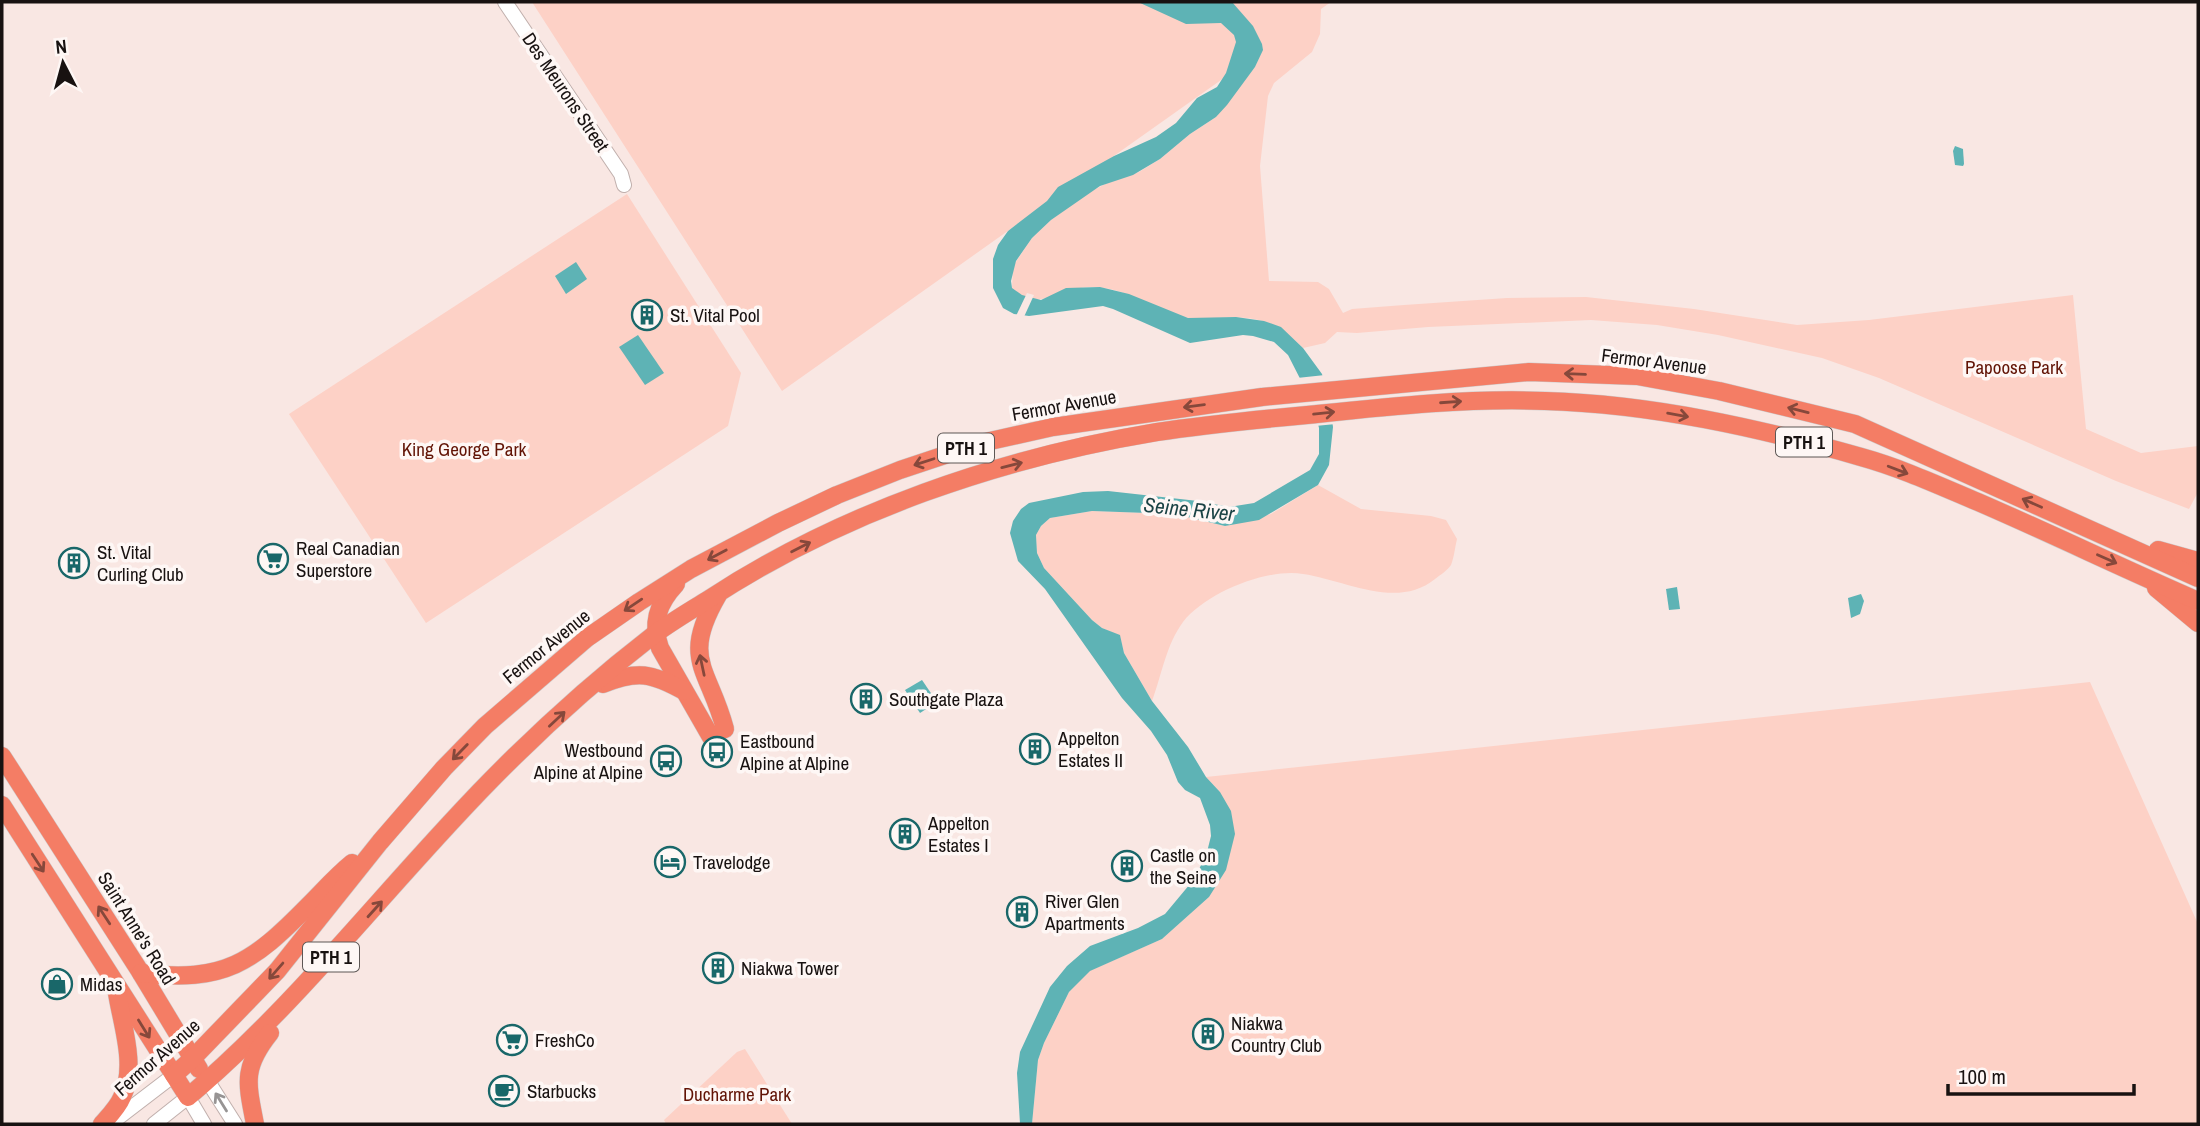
<svg xmlns="http://www.w3.org/2000/svg" width="2200" height="1126" font-family="'Archivo Narrow',sans-serif">
  <style>
    .green { fill: #fdd1c6 }
    .water { fill: #5eb3b5 }
    .pier { fill: #f9e7e3 }
    .lines { fill: none; stroke-linecap: round; stroke-linejoin: round }
    .secondary-casing { stroke: #c1b0ad; stroke-width: 16 }
    .highway-casing { stroke: #cccbcb; stroke-width: 19 }
    .secondary { stroke: #fff; stroke-width: 14 }
    .highway { stroke: #f47d65; stroke-width: 18 }
    .oneway { stroke: #86483b }
    .oneway2 { stroke: #979494 }
    .labels { text-anchor: middle; dominant-baseline: central; stroke-width: 7; stroke-linejoin: round; paint-order: stroke }
    .shield { fill: #fef7f5; stroke: #5d5755; stroke-width: 2 }
    .shield-label { font-size: 18px; font-weight: bold; fill: #181211 }
    .street-label { font-size: 19px; fill: #181211; stroke: #fef7f5 }
    .poi-label { font-size: 19px; fill: #181211; stroke: #fef7f5; text-anchor: start }
    .park-label { font-size: 19px; fill: #621406; stroke: #fef7f5 }
    .water-label { font-size: 21px; font-style: italic; fill: #1b4345; stroke: #fef7f5 }
  </style>
  <rect width="100%" height="100%" fill="#f9e7e3"/>
  <!-- green -->
  <g class="green">
    <path d="M532,2h799l-10,7 -1,25 -8,18 -38,31 -6,13 -8,70 9,115 49,1 11,7 14,24 9,-4 52,-4 103,-7 79,-1 108,12 103,16 72,-5 204,-25 13,134 55,24 57,-7v46l-9,17 -73,-28 -237,-103 -57,-20 -104,-23 -61,-10 -66,-5 -163,7 -71,6 -20,-1 -12,11 -22,5c-28,-29 -48,-32 -87,-30 -11,0 -23,2 -32,-1 -31,-9 -58,-29 -91,-30 -30,-2 -52,27 -81,2l1,-23 19,-28 19,-18 37,-27 21,-11 30,-10 21,-13 30,-25 26,-17 39,-50 7,-16 -480,340z"/>
    <path d="M627,194l114,179 -13,53 -302,197 -137,-209z"/>
    <path d="M1318,485l43,24 70,7 15,4 11,19c-2,8 -3,19 -6,26 -3,5 -11,10 -16,14 -38,31 -90,1 -132,-5 -37,-6 -97,19 -120,48 -17,23 -21,52 -31,79l-28,-48 -4,-17 -18,-8 -10,-8 -48,-52 -7,-15 -1,-18 5,-9 9,-8 42,-7 83,3 50,12 46,-12z"/>
    <path d="M2090,682l108,242v200h-1166l6,-64 6,-17 25,-51 20,-21 73,-32 47,-42 11,-105 -14,-15z"/>
    <path d="M745,1049l47,75h-126l-2,-4 73,-68z"/>
  </g>
  <!-- water -->
  <g class="water">
    <path d="M1138,2h94l21,24 9,18 1,6 -8,17 -28,38 -11,12 -26,17 -30,25 -27,16 -33,11 -49,34 -19,18 -16,23 -5,20 1,7 10,7 19,5 25,-12 34,-1 29,7 59,24 48,-1 28,4 17,6 22,21 19,26 7,25 4,28 -4,38 -11,20 -59,35 -34,6 -50,-12 -83,-3 -42,7 -9,8 -5,9 1,18 7,15 48,52 10,8 18,7 4,18 28,48 36,46 18,30 14,15 11,19 4,23 -9,36 -17,27 -47,42 -72,32 -21,21 -25,51 -6,17 -6,64h-12l-3,-51 3,-21 30,-65 17,-21 23,-20 48,-18 27,-14 30,-36 12,-26 4,-16 -1,-11 -10,-27 -15,-8 -7,-8 -11,-27 -16,-24 -29,-33 -77,-109 -27,-28 -8,-28 3,-12 8,-12 8,-6 54,-11 25,-1 90,10 31,6 25,-4 56,-33 9,-16v-26l-6,-24 -25,-49 -14,-13 -21,-6 -10,-1 -53,8 -77,-34 -10,-3 -74,10 -15,-2 -11,-6 -10,-20v-29l5,-14 10,-14 39,-30 11,-14 56,-31 42,-19 20,-14 21,-25 20,-11 9,-14 10,-31 -2,-7 -13,-12 -35,1z"/>
    <path d="M1955,146l8,3 1,15 -1,2 -8,-1 -2,-14z"/>
    <path d="M576,262l11,17 -21,15 -11,-18z"/>
    <path d="M638,335l26,38 -19,12 -26,-38z"/>
    <path d="M1677,587l3,22 -11,1 -3,-21z"/>
    <path d="M1861,594l3,7 -4,13 -9,4 -3,-20z"/>
    <path d="M922,680l15,22 -17,11 -15,-23z"/>
  </g>
  <!-- pier -->
  <g class="pier">
    <path d="M1027,293l7,2 -11,24 -8,-1z"/>
    <path d="M1325,375l7,24 4,25 -21,2 -5,-21 -13,-27z"/>
  </g>
  <g class="lines">
    <!-- secondary casing -->
    <g class="secondary-casing">
      <g id="secondary">
        <path d="M505,2l116,172 3,11"/>
        <path d="M207,1080l28,44"/>
        <path d="M110,1124l64,-49"/>
        <path d="M154,1124l34,-27 16,27"/>
      </g>
    </g>
    <!-- highway casing -->
    <g class="highway-casing">
      <g id="highway">
        <path d="M2158,550l40,11"/>
        <path d="M676,584c-18,19 -25,39 -16,64l51,89"/>
        <path d="M2156,588l42,35"/>
        <path d="M718,595c-38,65 -9,73 7,134"/>
        <path d="M603,684c34,-14 49,-11 81,7"/>
        <path d="M2,756l139,217 58,96"/>
        <path d="M2,805l186,292c112,-95 199,-211 301,-315 50,-51 105,-101 162,-145 18,-14 39,-26 58,-38 133,-87 291,-141 448,-167 53,-8 107,-13 160,-18 76,-8 152,-16 228,-13 107,3 214,27 316,56 40,11 79,29 117,45 74,32 146,67 220,99"/>
        <path d="M141,973c84,10 111,-10 168,-68 14,-14 27,-29 43,-42"/>
        <path d="M174,1075l18,-16 85,-88 103,-129 64,-74 41,-42 102,-88 52,-36 52,-33 87,-46 59,-28 63,-25 81,-27 72,-16 209,-30 267,-25 108,4 82,15 136,33 343,154"/>
        <path d="M102,1124c7,-8 16,-17 20,-27 15,-31 0,-72 -5,-104"/>
        <path d="M255,1124c-8,-41 -13,-56 15,-91"/>
      </g>
    </g>
    <!-- secondary -->
    <use href="#secondary" class="secondary"/>
    <!-- highway -->
    <use href="#highway" class="highway"/>
  </g>
  <!-- one-way arrows -->
  <defs><path id="oneway-shaft" d="M-6 0H5M1.5-3L5.5 0L1.5 3" fill="none" stroke-width="1.6" stroke-linecap="round" stroke-linejoin="round" transform="scale(1.75)"/></defs>
  <g class="oneway">
    <use href="#oneway-shaft" transform="translate(1575 374) rotate(-178)"/>
    <use href="#oneway-shaft" transform="translate(1451 402) rotate(-4)"/>
    <use href="#oneway-shaft" transform="translate(1194 406) rotate(173)"/>
    <use href="#oneway-shaft" transform="translate(1798 410) rotate(-166)"/>
    <use href="#oneway-shaft" transform="translate(1324 413) rotate(-6)"/>
    <use href="#oneway-shaft" transform="translate(1678 415) rotate(10)"/>
    <use href="#oneway-shaft" transform="translate(924 462) rotate(162)"/>
    <use href="#oneway-shaft" transform="translate(1012 465) rotate(-14)"/>
    <use href="#oneway-shaft" transform="translate(1898 470) rotate(21)"/>
    <use href="#oneway-shaft" transform="translate(2032 503) rotate(-156)"/>
    <use href="#oneway-shaft" transform="translate(801 547) rotate(-27)"/>
    <use href="#oneway-shaft" transform="translate(717 555) rotate(152)"/>
    <use href="#oneway-shaft" transform="translate(2107 559) rotate(24)"/>
    <use href="#oneway-shaft" transform="translate(633 605) rotate(146)"/>
    <use href="#oneway-shaft" transform="translate(702 665) rotate(-102)"/>
    <use href="#oneway-shaft" transform="translate(557 719) rotate(-43)"/>
    <use href="#oneway-shaft" transform="translate(460 752) rotate(134)"/>
    <use href="#oneway-shaft" transform="translate(38 863) rotate(57)"/>
    <use href="#oneway-shaft" transform="translate(375 909) rotate(-48)"/>
    <use href="#oneway-shaft" transform="translate(104 915) rotate(-123)"/>
    <use href="#oneway-shaft" transform="translate(276 971) rotate(131)"/>
    <use href="#oneway-shaft" transform="translate(144 1029) rotate(58)"/>
  </g>
  <use class="oneway2" href="#oneway-shaft" transform="translate(221 1102) rotate(-122)"/>
  <!-- icons -->
  <defs>
    <g id="building-ring" transform="scale(1.575)"><circle r="9.5" fill="#fef7f5" stroke="#196769" stroke-width="1.5"/><path d="M-4-6H4V6H1V3H-1V6H-4ZM-2.5-4.3h1.7v1.8h-1.7ZM.8-4.3h1.7v1.8H.8ZM-2.5-1h1.7V.8h-1.7ZM.8-1h1.7V.8H.8Z" fill="#196769"/></g>
    <g id="supermarket-ring" transform="scale(1.575)"><circle r="9.5" fill="#fef7f5" stroke="#196769" stroke-width="1.5"/><path d="M-6-5.5h2.5l.6 2H6L4.5 2H-2.5L-4.4-4H-6ZM-1.5 3.2a1.3 1.3 0 1 0 .1 0ZM3 3.2a1.3 1.3 0 1 0 .1 0Z" fill="#196769"/></g>
    <g id="bus-ring" transform="scale(1.575)"><circle r="9.5" fill="#fef7f5" stroke="#196769" stroke-width="1.5"/><path d="M-5-6H5V4H4V6H2V4H-2V6H-4V4H-5ZM-3.5-4V0h7V-4ZM-3.5 1.2v1.5H-2V1.2ZM2 1.2v1.5H3.5V1.2Z" fill="#196769"/></g>
    <g id="hotel-ring" transform="scale(1.575)"><circle r="9.5" fill="#fef7f5" stroke="#196769" stroke-width="1.5"/><path d="M-6-4.5h1.5V1H6V5H4.5V3h-9V5H-6ZM-4 0a1.8 1.8 0 1 1 3.6 0ZM.5 0V-2.5h3Q6-2.5 6 0Z" fill="#196769"/></g>
    <g id="shop-ring" transform="scale(1.575)"><circle r="9.5" fill="#fef7f5" stroke="#196769" stroke-width="1.5"/><path d="M-5-2.5h2.3a2.7 3.5 0 0 1 5.4 0H5L5.5 6h-11ZM-1.5-2.5h3a1.5 2.3 0 0 0-3 0Z" fill="#196769"/></g>
    <g id="cafe-ring" transform="scale(1.575)"><circle r="9.5" fill="#fef7f5" stroke="#196769" stroke-width="1.5"/><path d="M-5.5-4.5H6V0H3Q3 3.5 0 3.5H-2.5Q-5.5 3.5-5.5 0ZM3-3.2v2h1.7v-2ZM-6 4.5H4V6H-6Z" fill="#196769"/></g>
  </defs>
  <g fill-rule="evenodd">
    <use href="#building-ring" x="647" y="315"/>
    <use href="#supermarket-ring" x="273" y="559"/>
    <use href="#building-ring" x="74" y="563"/>
    <use href="#building-ring" x="866" y="699"/>
    <use href="#building-ring" x="1035" y="749"/>
    <use href="#bus-ring" x="717" y="752"/>
    <use href="#bus-ring" x="666" y="761"/>
    <use href="#building-ring" x="905" y="834"/>
    <use href="#hotel-ring" x="670" y="862"/>
    <use href="#building-ring" x="1127" y="866"/>
    <use href="#building-ring" x="1022" y="912"/>
    <use href="#building-ring" x="718" y="968"/>
    <use href="#shop-ring" x="57" y="984"/>
    <use href="#building-ring" x="1208" y="1034"/>
    <use href="#supermarket-ring" x="512" y="1040"/>
    <use href="#cafe-ring" x="504" y="1091"/>
  </g>
  <g class="labels">
    <!-- shield labels -->
    <g class="shield">
      <rect x="1776" y="427.5" width="56" height="29" rx="5"/>
      <rect x="938" y="433.5" width="56" height="29" rx="5"/>
      <rect x="303" y="942.5" width="56" height="29" rx="5"/>
    </g>
    <g class="shield-label">
      <text x="1804" y="442">PTH 1</text>
      <text x="966" y="448">PTH 1</text>
      <text x="331" y="957">PTH 1</text>
    </g>
    <!-- street labels -->
    <g class="street-label">
      <text transform="translate(566 92) rotate(56)">Des Meurons Street</text>
      <text transform="translate(1654 361) rotate(7)">Fermor Avenue</text>
      <text transform="translate(1064 405) rotate(-10)">Fermor Avenue</text>
      <text transform="translate(546 646) rotate(-39)">Fermor Avenue</text>
      <text transform="translate(137 928) rotate(58)">Saint Anne's Road</text>
      <text transform="translate(157 1057) rotate(-41)">Fermor Avenue</text>
    </g>
    <!-- poi labels -->
    <g class="poi-label">
      <text x="670" y="315">St. Vital Pool</text>
      <text x="296" y="548">Real Canadian<tspan x="296" dy="22">Superstore</tspan></text>
      <text x="97" y="552">St. Vital<tspan x="97" dy="22">Curling Club</tspan></text>
      <text x="889" y="699">Southgate Plaza</text>
      <text x="1058" y="738">Appelton<tspan x="1058" dy="22">Estates II</tspan></text>
      <text x="740" y="741">Eastbound<tspan x="740" dy="22">Alpine at Alpine</tspan></text>
      <text x="643" y="750" text-anchor="end">Westbound<tspan x="643" dy="22">Alpine at Alpine</tspan></text>
      <text x="928" y="823">Appelton<tspan x="928" dy="22">Estates I</tspan></text>
      <text x="1150" y="855">Castle on<tspan x="1150" dy="22">the Seine</tspan></text>
      <text x="693" y="862">Travelodge</text>
      <text x="1045" y="901">River Glen<tspan x="1045" dy="22">Apartments</tspan></text>
      <text x="741" y="968">Niakwa Tower</text>
      <text x="80" y="984">Midas</text>
      <text x="1231" y="1023">Niakwa<tspan x="1231" dy="22">Country Club</tspan></text>
      <text x="535" y="1040">FreshCo</text>
      <text x="527" y="1091">Starbucks</text>
    </g>
    <!-- park labels -->
    <g class="park-label">
      <text x="2014" y="367">Papoose Park</text>
      <text x="464" y="449">King George Park</text>
      <text x="737" y="1094">Ducharme Park</text>
    </g>
    <!-- water labels -->
    <g class="water-label">
      <text transform="translate(1189 509) rotate(6)">Seine River</text>
    </g>
  </g>
  <!-- border -->
  <rect width="2200" height="1126" fill="none" stroke="#181211" stroke-width="7"/>
  <!-- north arrow -->
  <g transform="translate(63 63) rotate(354)" stroke="#fef7f5" stroke-width="5" paint-order="stroke">
  <path d="M0-5L12 26L0 18L-12 26Z" fill="#181211"/>
  <text y="-10" font-size="19" font-weight="bold" text-anchor="middle" fill="#181211">N</text>
  </g>
  <!-- scale -->
  <path d="M1948 1084v10h186v-10" fill="none" stroke="#181211" stroke-width="3.5"/>
  <text x="1958" y="1084" font-size="21" fill="#181211" stroke="#fef7f5" stroke-width="5" paint-order="stroke">100 m</text>
</svg>
